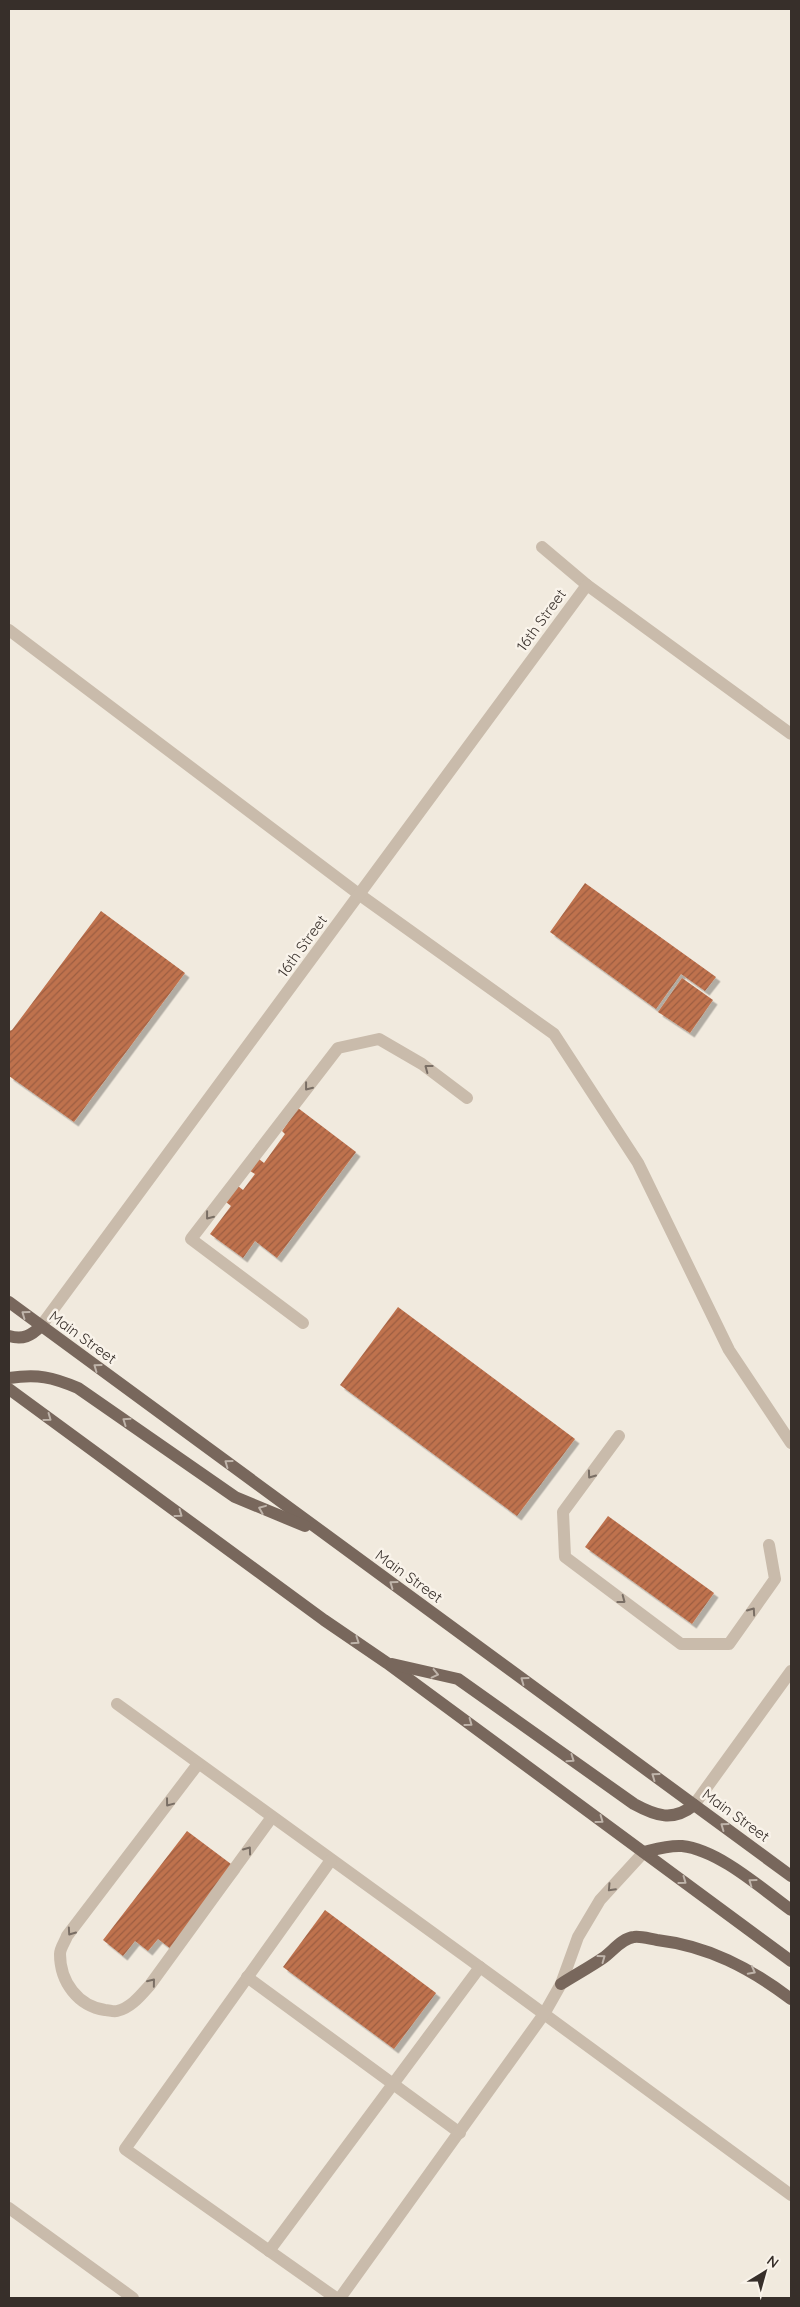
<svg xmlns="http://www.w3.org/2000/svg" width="800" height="2307" font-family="Quicksand,sans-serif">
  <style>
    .building { fill: url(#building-hatch); filter: url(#shadow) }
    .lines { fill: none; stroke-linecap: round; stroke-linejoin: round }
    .minor { stroke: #c9bbab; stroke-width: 12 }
    .major { stroke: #78675c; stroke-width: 12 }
    .oneway { stroke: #796e64 }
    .oneway2 { stroke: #bfb4aa }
    .labels { text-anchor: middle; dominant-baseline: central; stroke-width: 5; stroke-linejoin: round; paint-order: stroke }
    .street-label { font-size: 15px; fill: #372f2a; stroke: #f9f3ea }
  </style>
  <defs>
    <pattern id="building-hatch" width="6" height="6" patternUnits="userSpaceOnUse" patternTransform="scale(1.25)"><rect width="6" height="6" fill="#bf724e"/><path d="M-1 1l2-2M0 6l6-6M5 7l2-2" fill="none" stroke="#9c5e41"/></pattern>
    <filter id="shadow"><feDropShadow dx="4.5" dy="4.5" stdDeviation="0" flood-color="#0004"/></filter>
  </defs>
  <rect width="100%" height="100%" fill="#f1eade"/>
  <!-- building -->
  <g class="building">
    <path d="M585,883l131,94 -11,14 -24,-17 -25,35 -106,-77z"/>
    <path d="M101,911l84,62 -111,149 -65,-46v-45l3,-1z"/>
    <path d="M682,978l31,22 -23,33 -32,-21z"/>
    <path d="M298,1108l58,44 -79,106 -22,-17 -12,17 -33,-24 21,-28 -5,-4 12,-16 5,4 12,-16 -5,-3 9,-12 5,4 21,-29 -3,-3z"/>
    <path d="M398,1307l177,132 -58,77 -177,-131z"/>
    <path d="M608,1516l106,77 -22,31 -107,-77z"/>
    <path d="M187,1831l48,36 -64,82 -13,-10 -10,12 -13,-10 -12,15 -20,-16z"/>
    <path d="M325,1910l111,83 -42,56 -111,-82z"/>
  </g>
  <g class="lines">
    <!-- minor -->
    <g class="minor">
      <path d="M542,547l45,38 204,149"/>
      <path d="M9,630l351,265 194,139 84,129 91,187 62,93"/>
      <path d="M303,1323l-112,-84 147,-191 41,-9 43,25 45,34"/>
      <path d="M41,1326l546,-741"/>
      <path d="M619,1436l-56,76 2,45 116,87h48l46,-65 -6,-34"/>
      <path d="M117,1704l363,263 311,228"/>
      <path d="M198,1764l-131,172c-2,6 -7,12 -7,18 0,28 18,52 45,56 4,0 8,2 12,1 14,-3 24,-16 33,-26l122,-168"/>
      <path d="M694,1805l97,-134"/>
      <path d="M331,1860l-206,289 211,149"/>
      <path d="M247,1977l213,156"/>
      <path d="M9,2208l124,90"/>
      <path d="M269,2251l211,-284"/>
      <path d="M340,2298l204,-284 17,-30 17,-47 22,-37 44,-48"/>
    </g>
    <!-- major -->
    <g class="major">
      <path d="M9,1302l782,574"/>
      <path d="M9,1336c14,4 22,0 32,-10"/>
      <path d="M9,1378c29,-4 43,-1 69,10l157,109 70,29"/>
      <path d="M9,1389l315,231 63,43 404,298"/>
      <path d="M392,1664l66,15 176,125c22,12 39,18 60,1"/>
      <path d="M644,1852c12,-3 25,-7 38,-6 37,4 80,43 109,64"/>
      <path d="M561,1984c14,-9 29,-17 42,-26 10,-7 19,-20 31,-21 7,-1 16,2 23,3 51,6 93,28 134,59"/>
    </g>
  </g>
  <!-- one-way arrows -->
  <defs><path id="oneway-chevron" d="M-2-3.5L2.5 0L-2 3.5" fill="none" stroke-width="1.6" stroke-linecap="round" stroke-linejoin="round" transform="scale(1.25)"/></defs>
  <g class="oneway">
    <use href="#oneway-chevron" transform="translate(428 1068) rotate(-143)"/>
    <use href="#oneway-chevron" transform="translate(308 1087) rotate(128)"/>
    <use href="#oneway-chevron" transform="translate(209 1216) rotate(128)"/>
    <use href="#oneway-chevron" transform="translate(591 1475) rotate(126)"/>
    <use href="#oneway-chevron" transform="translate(622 1600) rotate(37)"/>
    <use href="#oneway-chevron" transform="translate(752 1611) rotate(-55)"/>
    <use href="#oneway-chevron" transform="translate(169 1803) rotate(127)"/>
    <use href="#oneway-chevron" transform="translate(248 1850) rotate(-54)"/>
    <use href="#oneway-chevron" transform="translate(611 1888) rotate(133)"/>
    <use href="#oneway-chevron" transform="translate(71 1932) rotate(125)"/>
    <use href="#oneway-chevron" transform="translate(152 1982) rotate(-51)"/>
  </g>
  <g class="oneway2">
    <use href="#oneway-chevron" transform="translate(25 1314) rotate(-144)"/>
    <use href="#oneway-chevron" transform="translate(97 1367) rotate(-144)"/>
    <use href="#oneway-chevron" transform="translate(48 1418) rotate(36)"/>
    <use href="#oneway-chevron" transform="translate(126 1421) rotate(-145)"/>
    <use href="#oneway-chevron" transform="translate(228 1463) rotate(-144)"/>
    <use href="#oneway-chevron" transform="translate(262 1509) rotate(-158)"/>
    <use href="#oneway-chevron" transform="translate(179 1514) rotate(36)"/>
    <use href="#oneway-chevron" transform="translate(393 1584) rotate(-144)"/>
    <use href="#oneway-chevron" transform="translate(356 1641) rotate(34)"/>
    <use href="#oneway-chevron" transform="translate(435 1674) rotate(13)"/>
    <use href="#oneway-chevron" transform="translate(524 1680) rotate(-144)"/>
    <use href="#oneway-chevron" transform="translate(469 1723) rotate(36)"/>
    <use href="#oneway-chevron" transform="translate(571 1759) rotate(35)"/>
    <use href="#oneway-chevron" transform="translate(655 1776) rotate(-144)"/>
    <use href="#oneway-chevron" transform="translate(600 1820) rotate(36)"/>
    <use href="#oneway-chevron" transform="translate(724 1826) rotate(-144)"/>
    <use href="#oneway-chevron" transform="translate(683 1881) rotate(36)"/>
    <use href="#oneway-chevron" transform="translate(752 1882) rotate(-144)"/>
    <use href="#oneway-chevron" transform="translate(602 1958) rotate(-36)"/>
    <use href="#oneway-chevron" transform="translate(752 1971) rotate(28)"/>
  </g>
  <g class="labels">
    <!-- street labels -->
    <g class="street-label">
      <text transform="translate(541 620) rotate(-54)">16th Street</text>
      <text transform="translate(302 946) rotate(-54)">16th Street</text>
      <text transform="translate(83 1337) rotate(36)">Main Street</text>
      <text transform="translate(409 1576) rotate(36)">Main Street</text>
      <text transform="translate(736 1815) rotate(36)">Main Street</text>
    </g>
  </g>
  <!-- border -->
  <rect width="800" height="2307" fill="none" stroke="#372f2a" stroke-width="20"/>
  <!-- north arrow -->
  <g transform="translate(765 2272) rotate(37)" stroke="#f9f3ea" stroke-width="4" paint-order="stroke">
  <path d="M0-4L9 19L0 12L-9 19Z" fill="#372f2a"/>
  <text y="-8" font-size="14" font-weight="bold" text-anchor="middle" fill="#372f2a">N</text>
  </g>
</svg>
